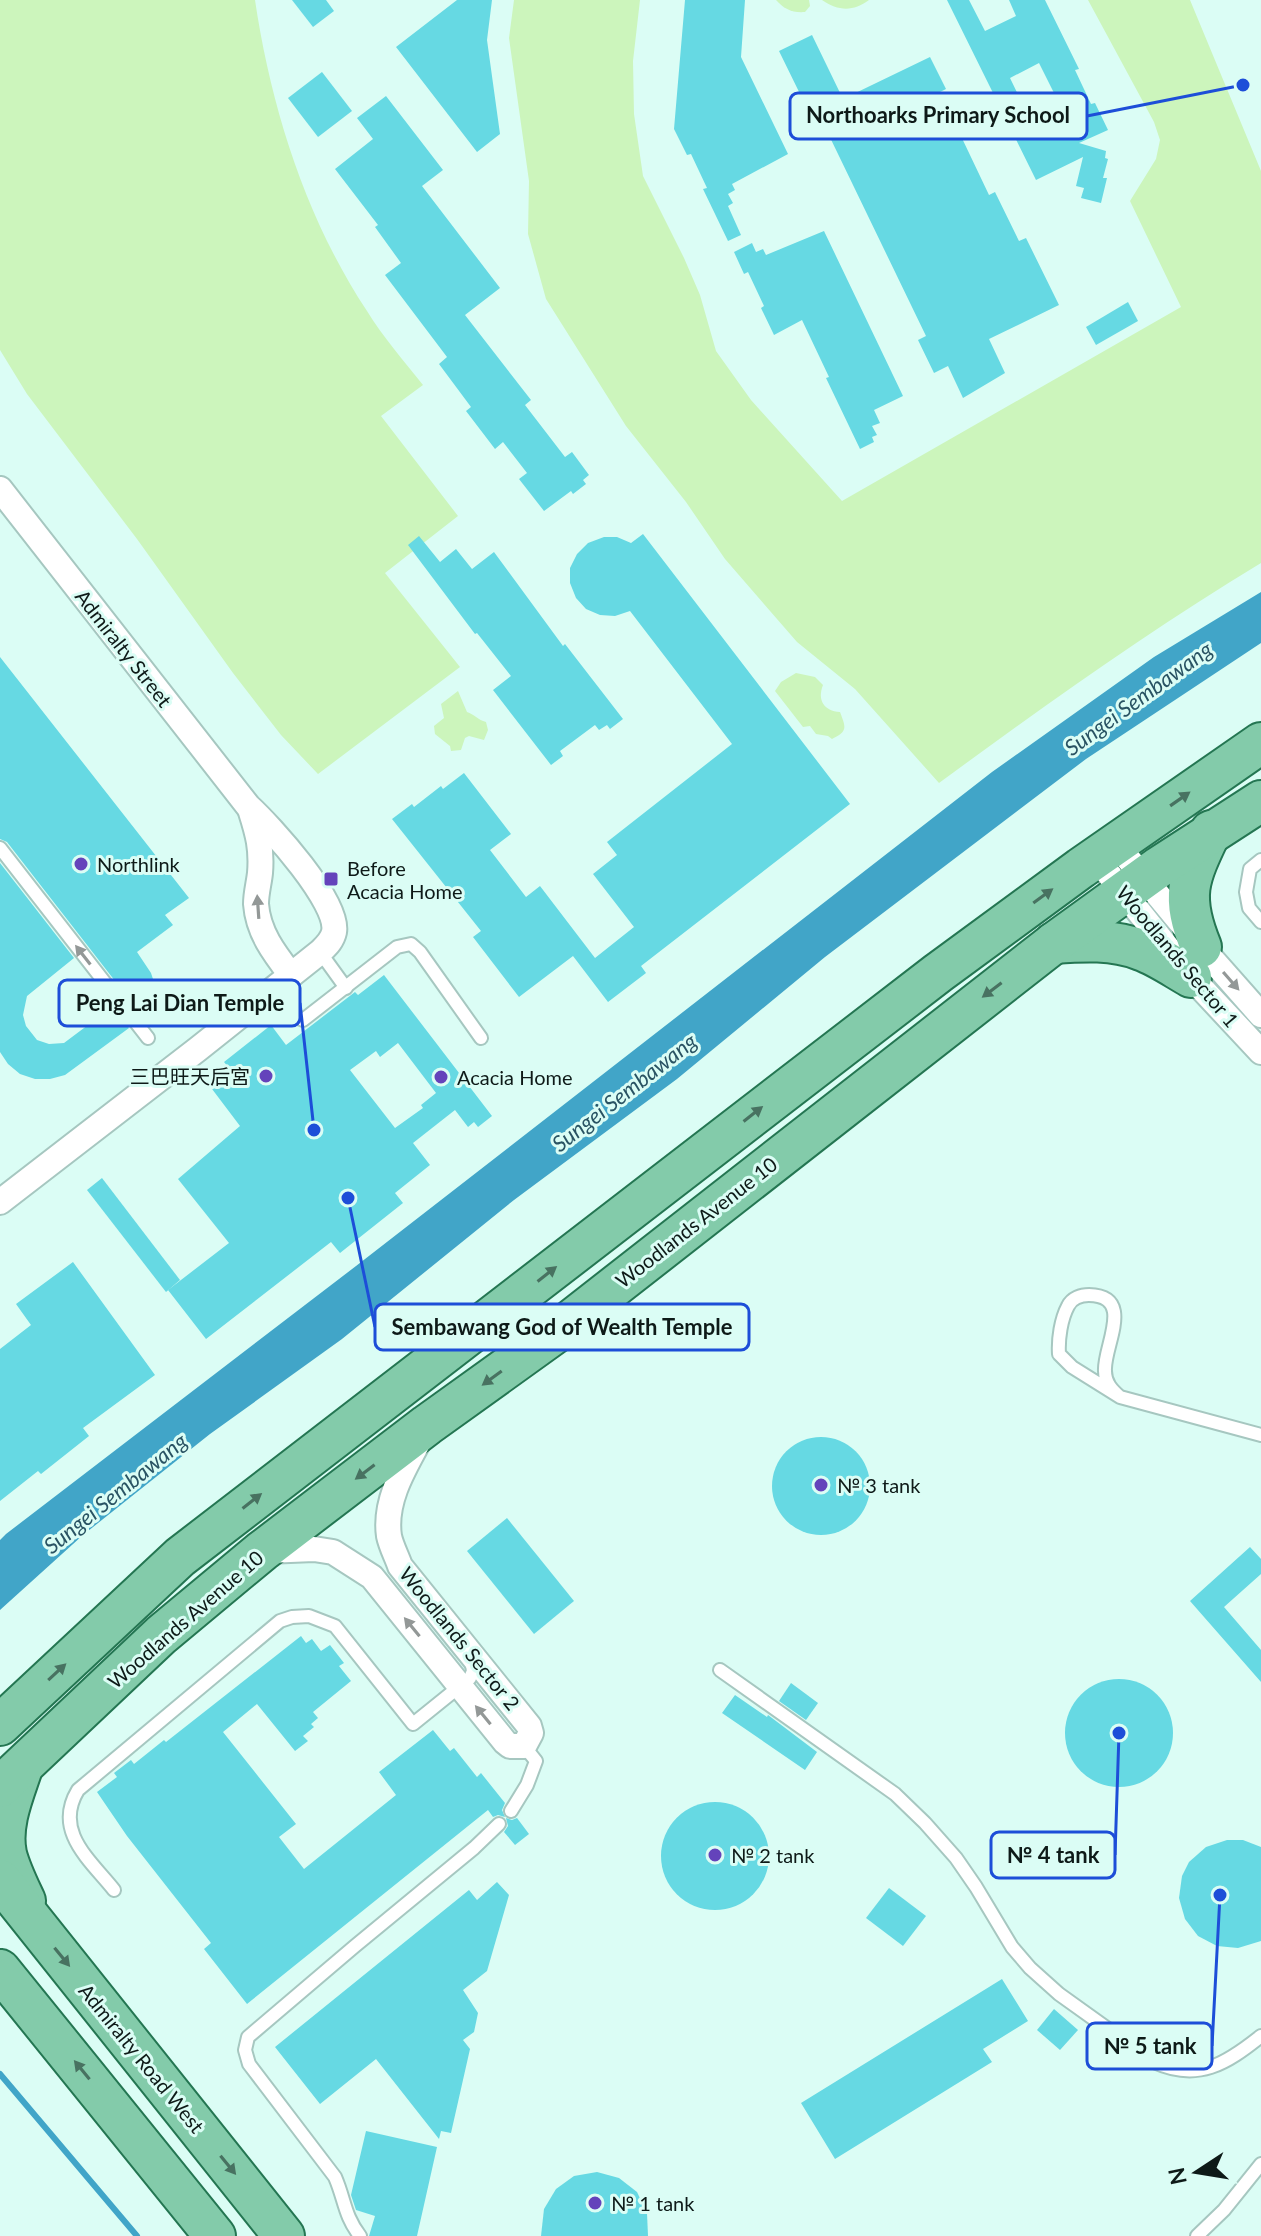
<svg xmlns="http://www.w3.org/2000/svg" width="1261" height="2236" font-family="Lato,'Noto Sans SC',sans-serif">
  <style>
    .green { fill: #ccf5bc }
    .water { fill: #41a5c8 }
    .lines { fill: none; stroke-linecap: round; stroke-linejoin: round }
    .stream { stroke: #41a5c8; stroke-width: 6 }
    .building { fill: #66d9e3; fill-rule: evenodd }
    .lane-casing { stroke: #a6c7c0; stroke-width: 16 }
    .street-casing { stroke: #a6c7c0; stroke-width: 28 }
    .primary-casing { stroke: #247652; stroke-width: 44 }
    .lane { stroke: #fff; stroke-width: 12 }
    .street { stroke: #fff; stroke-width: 24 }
    .primary { stroke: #83cbaa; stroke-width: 40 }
    .oneway { fill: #487261 }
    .oneway2 { fill: #939897 }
    .poi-dot { fill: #6443bb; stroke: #dbfdf5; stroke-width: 3 }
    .labels { text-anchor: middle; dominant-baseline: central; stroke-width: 6; stroke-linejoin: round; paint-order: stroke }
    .street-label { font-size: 20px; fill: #0e1a18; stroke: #dbfdf5 }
    .poi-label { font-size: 20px; fill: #0e1a18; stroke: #dbfdf5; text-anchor: start }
    .water-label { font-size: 22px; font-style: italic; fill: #295363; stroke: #dbfdf5 }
    .leader { fill: none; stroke: #1d4ed8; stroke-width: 3 }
    .callout-dot { fill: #1d4ed8; stroke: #dbfdf5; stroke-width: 3 }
    .callout { fill: #dbfdf5; stroke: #1d4ed8; stroke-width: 3 }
    .callout-label { font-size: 22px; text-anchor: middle; font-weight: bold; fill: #0e1a18 }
  </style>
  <rect width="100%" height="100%" fill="#dbfdf5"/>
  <!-- green -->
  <g class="green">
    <path d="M0,0h255c16,108 51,219 112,311 16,26 37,50 56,74l-42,31 77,100 -73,57 75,94 -142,107 -37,-39 -48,-62 -96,-134 -110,-145 -27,-44z"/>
    <path d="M514,0h126l-7,61 1,53 9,62 41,82 16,37 16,56 35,49 91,101 339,-194 -51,-106 26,-42 4,-19 -6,-18 -66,-122h102l71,171v392c-111,67 -217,143 -322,220l-84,-94 -58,-47 -72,-83 -39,-57 -60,-76 -80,-127 -18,-65 1,-53 -20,-143z"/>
    <path d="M776,0h33l1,6 -5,6c-13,1 -21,-3 -29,-12z"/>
    <path d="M822,0h47c-16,12 -31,11 -47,0z"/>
    <path d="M796,673l19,4 8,8c-6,15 1,26 17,27 6,16 8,19 -8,27l-4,-3 -12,-2 -6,-8 -7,1 -28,-36 6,-9z"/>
    <path d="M458,691l9,21c7,2 11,8 19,10l2,8 -4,10 -15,-4 -4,2 -4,12 -10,1 -1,-5 -15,-12 -1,-8 10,-8 -3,-14z"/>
  </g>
  <!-- water -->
  <path class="water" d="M1261,592v51l-175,116 -261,198 -148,122 -163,121 -172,139 -132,95 -127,101 -83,75v-70l6,-6 350,-268 636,-494 162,-115z"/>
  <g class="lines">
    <!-- stream -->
    <path class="stream" d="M0,2074l137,162"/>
  </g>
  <!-- building -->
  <g class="building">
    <path d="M292,0h34l8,11 -21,16z"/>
    <path d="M457,0h35l-5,40 13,94 -23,18 -81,-105z"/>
    <path d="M685,0h60l-4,57 47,97 -56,30 3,6 -7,4 5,9 -5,3 13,29 -13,6 -25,-52 4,-1 -16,-34 -4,1 -13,-26z"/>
    <path d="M947,0h22l16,31 31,-15 -7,-16h36l34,69 -4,1 16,34 4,-1 13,27 -29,13 27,8 -1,7 3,1 -5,19h4l-6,25 -20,-5 3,-10 -8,-2 7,-29 -47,23zM1039,63l16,32 -30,14 -15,-31z"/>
    <path d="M812,35l31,64 87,-42 16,32 -6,3 49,103 6,-3 24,49 7,-3 33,67 -70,34 16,34 -42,25 -15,-32 -14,7 -16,-33 8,-4 -117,-242 -7,4 -23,-47z"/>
    <path d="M322,72l30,39 -34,26 -30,-39z"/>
    <path d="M386,96l57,74 -21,16 78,102 -35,27 66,85 -6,5 40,52 7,-5 17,23 -6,5 3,4 -13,10 -2,-3 -27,20 -25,-32 8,-6 -24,-31 -8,7 -29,-38 5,-4 -32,-43 8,-7 -62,-82 16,-12 -26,-36 3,-2 -43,-56 38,-30 -16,-21z"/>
    <path d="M824,231l79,165 -29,14 6,13 -8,3 5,9 -5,2 2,5 -14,7 -34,-71 3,-1 -27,-57 -28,15 -13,-27 3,-2 -16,-34 -4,2 -10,-22 18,-9 4,9 7,-3 3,6z"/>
    <path d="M1128,302l10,19 -42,24 -10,-18z"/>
    <path d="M643,534l207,270 -209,162 5,7 -38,29 -35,-46 -54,41 -46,-60 8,-6 -89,-112 20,-15 2,3 27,-21 2,3 21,-16 47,61 -21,16 36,47 14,-11 55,72 39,-31 -41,-53 24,-19 -10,-13 125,-98 -102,-133 -15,5 -15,-1 -14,-6 -10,-11 -6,-15v-15l7,-14 11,-11 16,-6h13l14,6z"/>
    <path d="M419,536l21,26 16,-13 16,20 22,-17 69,94 2,-2 58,75 -13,10 -3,-4 -8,5 -4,-5 -35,26 3,5 -12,9 -58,-75 18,-14 -34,-43 -2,1 -67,-89z"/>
    <path d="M0,657l189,241 -24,17 8,10 -36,27 14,21 5,15 -1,13 -6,11 -6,5 -136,-175 -7,-3z"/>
    <path d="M0,863l74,95 -47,38 -4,19 3,11 11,14 12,4 15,-1 44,-33 2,-6 19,24 -64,47 -15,4h-15l-15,-5 -12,-10 -8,-12z"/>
    <path d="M384,975l108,141 -14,11 -4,-5 -6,5 -13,-17 -42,33 17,22 -35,28 8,10 -63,50 -9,-11 -125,97 -38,-49 61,-47 -51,-64 62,-53 -31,-41 21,-16 -6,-7 47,-37 15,20 69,-53 3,3zM398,1043l38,50 -15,12 2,3 -28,20 -45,-58 26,-19 4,6z"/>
    <path d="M102,1178l78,102 -14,12 -79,-102z"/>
    <path d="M73,1262l82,113 -72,53 6,8 -48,38 -3,-3 -38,30v-152l31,-24 -15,-21z"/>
    <circle cx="821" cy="1486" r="49"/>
    <path d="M507,1518l67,83 -40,33 -67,-83z"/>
    <path d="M1250,1547l11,12v15l-37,33 37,43v32l-71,-81z"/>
    <path d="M301,1636l5,7 6,-4 9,12 9,-6 14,18 -5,3 12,15 -38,31 5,6 -7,6 3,3 -11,9 5,5 -13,10 -38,-47 -34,28 73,92 -17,13 25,32 92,-74 -17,-23 54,-42 17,21 4,-3 23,29 4,-4 24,30 -3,7 3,7 -7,-2 -5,2 -5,-7 -241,194 -43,-55 7,-6 -84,-107 -30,-44 20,-15 -3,-4 17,-13 3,4 30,-24 2,2z"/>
    <circle cx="1119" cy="1733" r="54"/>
    <path d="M791,1683l27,20 -12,17 -27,-19z"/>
    <path d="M735,1695l32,22 1,-2 49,37 -12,18 -83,-57z"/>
    <circle cx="715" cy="1856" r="54"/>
    <path d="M506,1818l6,2 5,-2 12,16 -14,11 -11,-13 4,-6z"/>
    <path d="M1227,1840h16l18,7v94l-23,7 -21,-2 -19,-10 -13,-17 -6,-21 3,-22 7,-14 17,-15z"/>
    <path d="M497,1882l12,13 -22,76 -24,19 15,23 -4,19 -11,8 7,9 -19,84 -10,-2 -2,8 -63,-80 -56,45 -45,-57 194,-157 8,10z"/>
    <path d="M889,1888l37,28 -23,30 -37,-28z"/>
    <path d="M1002,1979l26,42 -45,28 9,13 -157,97 -34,-56z"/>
    <path d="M1054,2009l24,21 -18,20 -23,-20z"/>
    <path d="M366,2131l71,16 -20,89h-48l6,-20 -19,-6 -5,-15z"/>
    <path d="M597,2172l22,6 18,14 10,21 1,23h-107l3,-27 12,-20 18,-13z"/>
  </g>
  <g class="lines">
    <!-- lane casing -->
    <g class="lane-casing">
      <g id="lane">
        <path d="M0,848l148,190"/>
        <path d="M1261,860l-11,9 -4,23 3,16 12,14"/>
        <path d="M320,952l26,36"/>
        <path d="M272,990l24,27 7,3 94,-73 14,-3 9,8 61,86"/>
        <path d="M1120,1397c-8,-7 -15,-14 -15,-26 -2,-24 31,-75 -16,-76 -8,0 -17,3 -21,11 -7,13 -10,33 -9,48l13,13 48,30 141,38"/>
        <path d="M720,1670l175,124 30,29 31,35 20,29 36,60 18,21 29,26 95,68c44,20 72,2 107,-26"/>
        <path d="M511,1811l16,-26 9,-24 -12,-15"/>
        <path d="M114,1890c-24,-30 -61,-59 -36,-100l202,-169 12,-4 17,-1 26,10 78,98 57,-46 3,-7 -2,-12"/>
        <path d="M360,2236c-16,-21 -15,-36 -25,-59l-86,-113 -4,-14 3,-13 107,-91 119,-98 25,-24"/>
        <path d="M1197,2236l27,-26 37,-46"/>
      </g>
    </g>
    <!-- street casing -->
    <g class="street-casing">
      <g id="street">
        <path d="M0,489l248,317c22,20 92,97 86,126 -2,9 -8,14 -14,20l-122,97 -198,153"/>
        <path d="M251,812c7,22 11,37 9,61 -1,10 -4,20 -4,31 2,28 18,49 35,71"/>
        <path d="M1116,844l85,103 60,68"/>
        <path d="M1096,858l95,119 70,75"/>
        <path d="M266,1551l48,-2 19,3 39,25 133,165 5,4h14l7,-13 -2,-7 -129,-160c-3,-9 -9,-20 -11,-30 -5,-34 14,-66 30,-95"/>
      </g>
    </g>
    <!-- primary casing -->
    <g class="primary-casing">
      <g id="primary">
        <path d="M1054,943c29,-2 59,-4 87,7 17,6 34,18 50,27"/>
        <path d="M1201,947c-21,-51 -13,-68 10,-116"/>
        <path d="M0,1725l180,-168 758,-584 143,-105 180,-125"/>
        <path d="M22,1768c-9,27 -22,57 -16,86 4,16 12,32 19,47"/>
        <path d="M0,1787l161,-152 101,-84 165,-126 128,-92 499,-390 105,-76 102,-66"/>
        <path d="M0,1880l284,356"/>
        <path d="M0,1970l215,266"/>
      </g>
    </g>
    <!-- lane -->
    <use href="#lane" class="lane"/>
    <!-- street -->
    <use href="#street" class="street"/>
    <!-- primary -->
    <use href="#primary" class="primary"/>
  </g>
  <!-- one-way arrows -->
  <defs><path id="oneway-solid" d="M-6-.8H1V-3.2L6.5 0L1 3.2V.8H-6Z" transform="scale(2)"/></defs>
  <g class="oneway">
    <use href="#oneway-solid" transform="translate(1180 799) rotate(-35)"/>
    <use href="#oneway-solid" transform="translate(1043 896) rotate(-36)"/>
    <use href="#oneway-solid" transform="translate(992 990) rotate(143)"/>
    <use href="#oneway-solid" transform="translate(753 1114) rotate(-38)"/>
    <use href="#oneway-solid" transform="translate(547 1274) rotate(-38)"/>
    <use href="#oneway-solid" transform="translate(492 1378) rotate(144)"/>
    <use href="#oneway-solid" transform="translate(365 1472) rotate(143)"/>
    <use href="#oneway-solid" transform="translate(252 1501) rotate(-38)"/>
    <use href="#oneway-solid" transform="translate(57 1672) rotate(-43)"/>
    <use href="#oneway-solid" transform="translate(62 1957) rotate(51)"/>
    <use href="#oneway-solid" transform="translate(82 2070) rotate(-129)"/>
    <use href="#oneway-solid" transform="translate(228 2165) rotate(51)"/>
  </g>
  <g class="oneway2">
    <use href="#oneway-solid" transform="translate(258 907) rotate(-94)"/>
    <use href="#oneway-solid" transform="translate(83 955) rotate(-128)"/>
    <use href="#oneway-solid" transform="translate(1231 981) rotate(49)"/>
    <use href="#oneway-solid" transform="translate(412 1627) rotate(-129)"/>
    <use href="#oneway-solid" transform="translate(483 1715) rotate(-129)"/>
  </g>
  <!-- markers -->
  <g class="poi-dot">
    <circle cx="81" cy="864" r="8"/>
    <rect x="323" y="871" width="16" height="16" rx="4"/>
    <circle cx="266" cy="1076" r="8"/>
    <circle cx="441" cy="1077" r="8"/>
    <circle cx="821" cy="1485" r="8"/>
    <circle cx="715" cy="1855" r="8"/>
    <circle cx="595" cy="2203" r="8"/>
  </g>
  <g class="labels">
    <!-- street labels -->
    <g class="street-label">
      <text transform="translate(124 648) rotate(52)">Admiralty Street</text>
      <text transform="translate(1178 956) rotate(50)">Woodlands Sector 1</text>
      <text transform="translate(696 1222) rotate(-38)">Woodlands Avenue 10</text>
      <text transform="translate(185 1619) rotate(-41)">Woodlands Avenue 10</text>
      <text transform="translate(460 1638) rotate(51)">Woodlands Sector 2</text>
      <text transform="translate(142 2058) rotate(51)">Admiralty Road West</text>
    </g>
    <!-- poi labels -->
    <g class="poi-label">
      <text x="97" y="864">Northlink</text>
      <text x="347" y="868">Before<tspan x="347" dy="23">Acacia Home</tspan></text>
      <text x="250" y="1076" text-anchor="end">三巴旺天后宮</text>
      <text x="457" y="1077">Acacia Home</text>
      <text x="837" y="1485">№ 3 tank</text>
      <text x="731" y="1855">№ 2 tank</text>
      <text x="611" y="2203">№ 1 tank</text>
    </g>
    <!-- water labels -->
    <g class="water-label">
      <text transform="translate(1138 698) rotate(-36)">Sungei Sembawang</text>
      <text transform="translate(624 1092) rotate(-38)">Sungei Sembawang</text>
      <text transform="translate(115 1493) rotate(-39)">Sungei Sembawang</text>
    </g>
  </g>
  <!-- callouts -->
  <path class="leader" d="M1243 85L1087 116M314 1130L300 1003M348 1198L375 1327M1119 1733L1115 1855M1220 1895L1212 2046"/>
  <g class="callout-dot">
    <circle cx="1243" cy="85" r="8"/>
    <circle cx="314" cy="1130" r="8"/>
    <circle cx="348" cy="1198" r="8"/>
    <circle cx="1119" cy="1733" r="8"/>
    <circle cx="1220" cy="1895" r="8"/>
  </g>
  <g class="callout">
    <rect x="790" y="93" width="297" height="46" rx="8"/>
    <rect x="59" y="980" width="241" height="46" rx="8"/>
    <rect x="375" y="1304" width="374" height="46" rx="8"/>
    <rect x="991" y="1832" width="124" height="46" rx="8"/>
    <rect x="1087" y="2023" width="125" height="46" rx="8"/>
  </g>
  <g class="callout-label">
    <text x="938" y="123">Northoarks Primary School</text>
    <text x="180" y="1011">Peng Lai Dian Temple</text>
    <text x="562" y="1335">Sembawang God of Wealth Temple</text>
    <text x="1053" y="1863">№ 4 tank</text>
    <text x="1150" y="2054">№ 5 tank</text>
  </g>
  <!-- north arrow -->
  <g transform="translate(1197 2172) rotate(258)" stroke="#dbfdf5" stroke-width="6" paint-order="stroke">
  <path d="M0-6L14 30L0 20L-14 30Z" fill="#0e1a18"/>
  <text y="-12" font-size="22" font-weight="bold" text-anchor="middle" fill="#0e1a18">N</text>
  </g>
</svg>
